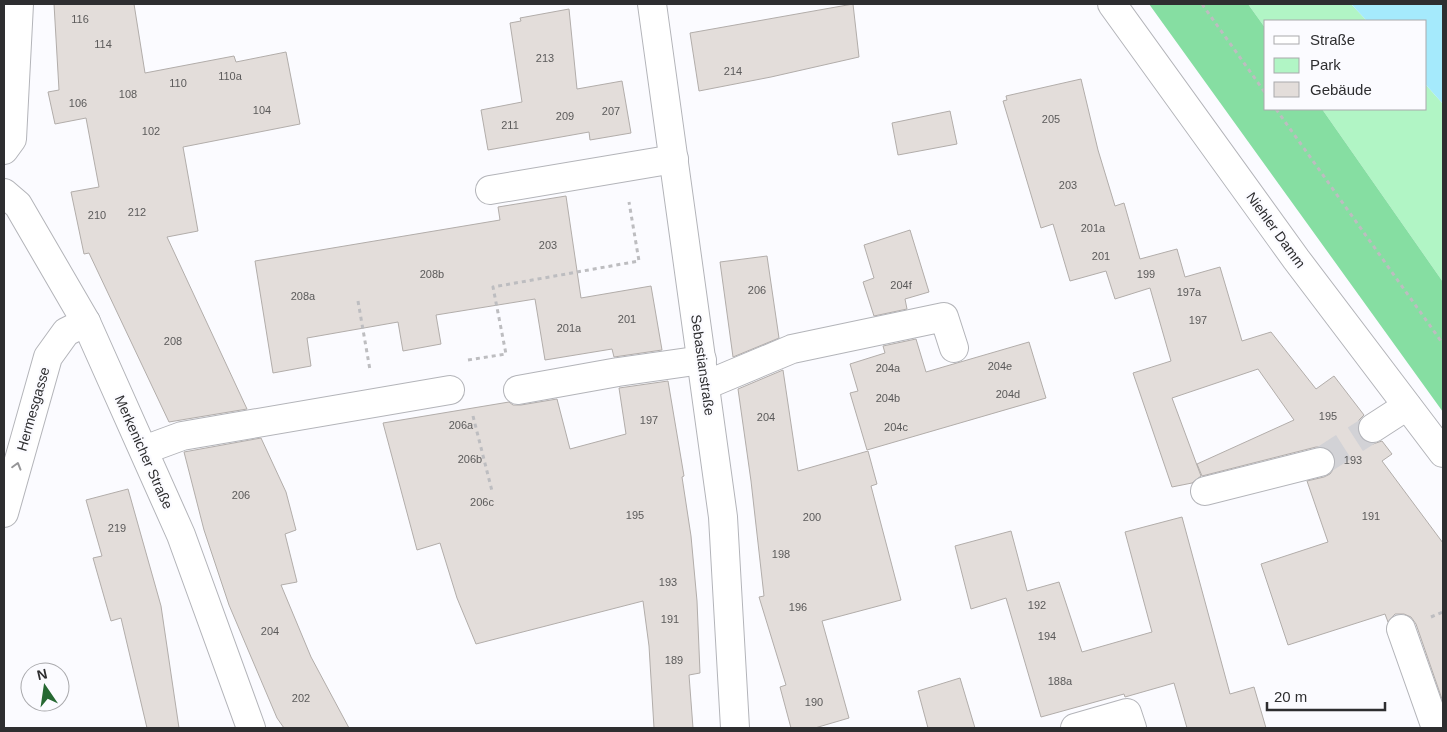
<svg xmlns="http://www.w3.org/2000/svg" width="1447" height="732" font-family="Helvetica,sans-serif">
  <style>
    .green { fill: #b1f5c5 }
    .forest { fill: #86dea2 }
    .water { fill: #a5eafc }
    .building { fill: #e3ddda; stroke: #b2adaa }
    .lines { fill: none; stroke-linecap: round; stroke-linejoin: round }
    .minor-tunnel { stroke: #d2d2d6; stroke-width: 28; stroke-dasharray: 28 14; stroke-linecap: butt }
    .minor-casing { stroke: #b3b4b9; stroke-width: 30 }
    .path { stroke: #bdbdc0; stroke-width: 3; stroke-dasharray: 4 4; stroke-linecap: butt }
    .minor { stroke: #fff; stroke-width: 28 }
    .oneway { stroke: #969698 }
    .labels { text-anchor: middle; dominant-baseline: central; stroke-width: 4.5; stroke-linejoin: round; paint-order: stroke }
    .number-label { font-size: 11px; fill: #5b5a5a }
    .street-label { font-size: 14px; fill: #2e2e30; stroke: #fbfbff }
  </style>
  <rect width="100%" height="100%" fill="#fbfbff"/>
  <!-- green -->
  <g class="green">
    <path d="M1248,4h103l16,17h-101v8z"/>
    <path d="M1426,85l17,19v178l-121,-173h104z"/>
  </g>
  <!-- forest -->
  <path class="forest" d="M1149,4h99l18,25v80h56l121,173v130z"/>
  <!-- water -->
  <path class="water" d="M1351,4h92v100l-17,-19v-64h-59z"/>
  <!-- building -->
  <g class="building">
    <path d="M54,4h80l11,69 89,-17 2,6 50,-10 14,72 -117,23 15,84 -31,6 80,172 -78,13 -80,-169 -5,1 -13,-62 28,-5 -13,-69 -31,6 -7,-32 11,-2z"/>
    <path d="M853,4l6,53 -88,20 -72,14 -9,-58z"/>
    <path d="M569,9l8,80 45,-8 9,52 -41,7 -1,-8 -101,18 -7,-40 41,-8 -12,-79 11,-2 -1,-3z"/>
    <path d="M1081,79l17,71 17,56 9,-3 16,56 37,-10 8,28 35,-10 22,74 29,-9 45,57 18,-13 30,39 -5,5 -2,8 3,9 5,5 8,2 9,-3 10,13 -10,7 61,82v159l-27,-78 -5,-7 -7,-3h-9l-7,8 -3,-8 -97,31 -27,-81 67,-22 -21,-61 17,-4 6,-3 5,-7v-9l-4,-7 -6,-4h-9l-114,29 -5,-12 97,-44 -36,-51 -86,29 29,78 -9,7 -20,4 -39,-114 38,-12 -21,-73 -35,11 -9,-28 -36,10 -17,-57 -12,4 -38,-127 4,-1 -1,-4z"/>
    <path d="M950,111l7,33 -59,11 -6,-32z"/>
    <path d="M566,196l15,102 70,-12 11,64 -48,7 -2,-8 -67,11 -10,-61 -99,16 5,29 -38,7 -5,-29 -91,16 4,28 -38,7 -18,-112 245,-41 -2,-13z"/>
    <path d="M910,230l19,62 -24,7 2,10 -33,7 -11,-34 11,-4 -10,-33z"/>
    <path d="M767,256l12,82 -46,19 -13,-95z"/>
    <path d="M916,339l10,33 103,-30 17,56 -179,52 -17,-57 8,-2 -8,-27 35,-11 -2,-7z"/>
    <path d="M783,370l15,101 70,-20 9,33 -6,2 30,114 -79,21 27,97 -34,10h-24l-11,-41 6,-2 -27,-88 5,-1 -13,-115 -13,-92z"/>
    <path d="M668,381l16,95 -2,1 9,59 6,65 3,72 -11,2 4,53h-39l-5,-82 -6,-45 -167,43 -19,-46 -17,-55 -23,7 -34,-127 126,-21 4,3h8l36,-6 13,50 56,-15 -7,-46z"/>
    <path d="M261,438l25,54 10,38 -11,4 12,48 -16,3 30,72 38,71h-65l-7,-10 -48,-113 -25,-75 -20,-78z"/>
    <path d="M128,489l33,117 18,122h-32l-26,-110 -10,3 -18,-63 9,-2 -16,-56z"/>
    <path d="M1182,517l48,177 24,-7 12,41h-79l-13,-45 -49,14 -1,-3 -83,23 -35,-119 -35,11 -16,-63 56,-15 16,60 32,-9 23,70 70,-20 -27,-100z"/>
    <path d="M960,678l15,50h-47l-10,-37z"/>
  </g>
  <g class="lines">
    <!-- minor-tunnel -->
    <path class="minor-tunnel" d="M1320,462l53,-34"/>
    <!-- minor casing -->
    <g class="minor-casing">
      <g id="minor">
        <path d="M652,4l71,513 12,211"/>
        <path d="M1112,4l184,255 147,194"/>
        <path d="M4,150l8,-11 7,-135"/>
        <path d="M490,190l184,-31"/>
        <path d="M4,193l14,12 68,117 95,213 70,193"/>
        <path d="M706,385l86,-36 152,-32 10,31"/>
        <path d="M518,390l100,-18 84,-12"/>
        <path d="M1373,428l34,-22"/>
        <path d="M144,450l38,-14 268,-46"/>
        <path d="M1205,491l115,-29"/>
        <path d="M4,513l44,-156 18,-25 20,-10"/>
        <path d="M1401,629l35,99"/>
        <path d="M1075,728l52,-15 5,15"/>
      </g>
    </g>
    <!-- path -->
    <g class="path">
      <path d="M1202,4l64,90"/>
      <path d="M1276,109l167,235"/>
      <path d="M358,301l12,69"/>
      <path d="M468,360l38,-6 -13,-67 146,-26 -10,-59"/>
      <path d="M473,416l19,75"/>
      <path d="M1431,617l12,-5"/>
    </g>
    <!-- minor -->
    <use href="#minor" class="minor"/>
  </g>
  <!-- one-way arrows -->
  <defs><path id="oneway-chevron" d="M-2-3.5L2.5 0L-2 3.5" fill="none" stroke-width="1.6" stroke-linecap="round" stroke-linejoin="round" transform="scale(1.25)"/></defs>
  <use class="oneway" href="#oneway-chevron" transform="translate(17 466) rotate(-74)"/>
  <g class="labels">
    <!-- number labels -->
    <g class="number-label">
      <text x="80" y="19">116</text>
      <text x="103" y="44">114</text>
      <text x="545" y="58">213</text>
      <text x="733" y="71">214</text>
      <text x="230" y="76">110a</text>
      <text x="178" y="83">110</text>
      <text x="128" y="94">108</text>
      <text x="78" y="103">106</text>
      <text x="262" y="110">104</text>
      <text x="611" y="111">207</text>
      <text x="565" y="116">209</text>
      <text x="1051" y="119">205</text>
      <text x="510" y="125">211</text>
      <text x="151" y="131">102</text>
      <text x="1068" y="185">203</text>
      <text x="137" y="212">212</text>
      <text x="97" y="215">210</text>
      <text x="1093" y="228">201a</text>
      <text x="548" y="245">203</text>
      <text x="1101" y="256">201</text>
      <text x="432" y="274">208b</text>
      <text x="1146" y="274">199</text>
      <text x="901" y="285">204f</text>
      <text x="757" y="290">206</text>
      <text x="1189" y="292">197a</text>
      <text x="303" y="296">208a</text>
      <text x="627" y="319">201</text>
      <text x="1198" y="320">197</text>
      <text x="569" y="328">201a</text>
      <text x="173" y="341">208</text>
      <text x="1000" y="366">204e</text>
      <text x="888" y="368">204a</text>
      <text x="1008" y="394">204d</text>
      <text x="888" y="398">204b</text>
      <text x="1328" y="416">195</text>
      <text x="766" y="417">204</text>
      <text x="649" y="420">197</text>
      <text x="461" y="425">206a</text>
      <text x="896" y="427">204c</text>
      <text x="470" y="459">206b</text>
      <text x="1353" y="460">193</text>
      <text x="241" y="495">206</text>
      <text x="482" y="502">206c</text>
      <text x="635" y="515">195</text>
      <text x="1371" y="516">191</text>
      <text x="812" y="517">200</text>
      <text x="117" y="528">219</text>
      <text x="781" y="554">198</text>
      <text x="668" y="582">193</text>
      <text x="1037" y="605">192</text>
      <text x="798" y="607">196</text>
      <text x="670" y="619">191</text>
      <text x="270" y="631">204</text>
      <text x="1047" y="636">194</text>
      <text x="674" y="660">189</text>
      <text x="1060" y="681">188a</text>
      <text x="301" y="698">202</text>
      <text x="814" y="702">190</text>
    </g>
    <!-- street labels -->
    <g class="street-label">
      <text transform="translate(1276 230) rotate(54)">Niehler Damm</text>
      <text transform="translate(703 365) rotate(82)">Sebastianstraße</text>
      <text transform="translate(33 409) rotate(-74)">Hermesgasse</text>
      <text transform="translate(144 452) rotate(66)">Merkenicher Straße</text>
    </g>
  </g>
  <!-- border -->
  <rect width="1447" height="732" fill="none" stroke="#2e2e30" stroke-width="10"/>
  <!-- legend -->
  <rect x="1264" y="20" width="162" height="90" fill="#fbfbff" stroke="#a9a9ac"/>
  <rect x="1274" y="36" width="25" height="8" fill="#ffffff" stroke="#a9a9ac"/>
  <text x="1310" y="45" font-size="15" fill="#2e2e30">Straße</text>
  <rect x="1274" y="58" width="25" height="15" fill="#b1f5c5" stroke="#a9a9ac"/>
  <text x="1310" y="70" font-size="15" fill="#2e2e30">Park</text>
  <rect x="1274" y="82" width="25" height="15" fill="#e3ddda" stroke="#a9a9ac"/>
  <text x="1310" y="95" font-size="15" fill="#2e2e30">Gebäude</text>
  <!-- north arrow -->
  <g transform="translate(45 687) rotate(347)"><circle r="24" fill="#fbfbff" stroke="#a9a9ac"/>
  <path d="M0-4L9 19L0 12L-9 19Z" fill="#266832"/>
  <text y="-8" font-size="14" font-weight="bold" text-anchor="middle" fill="#2e2e30">N</text>
  </g>
  <!-- scale -->
  <path d="M1267 702v8h118v-8" fill="none" stroke="#2e2e30" stroke-width="2.5"/>
  <text x="1274" y="702" font-size="15" fill="#2e2e30" stroke="#fbfbff" stroke-width="4" paint-order="stroke">20 m</text>
</svg>
